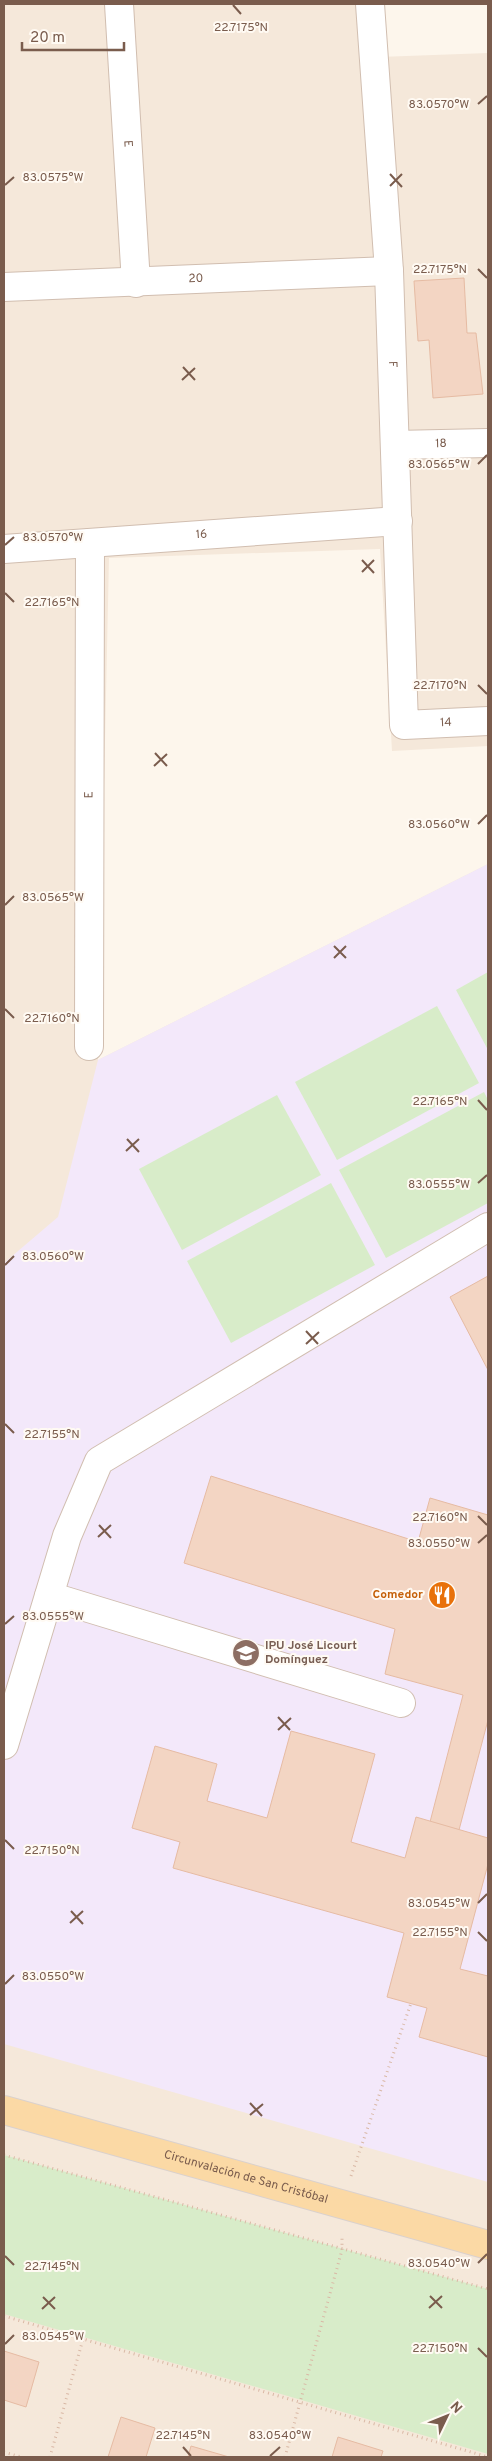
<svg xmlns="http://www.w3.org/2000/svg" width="492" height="2461" font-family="Overpass,sans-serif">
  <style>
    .residential { fill: #f5e8da }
    .education { fill: #f3e8fa }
    .green { fill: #d8ecc9 }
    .building { fill: #f3d5c3; stroke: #e6bba3 }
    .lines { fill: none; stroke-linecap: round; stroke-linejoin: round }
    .minor-casing { stroke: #d1beb0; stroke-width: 30 }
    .major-casing { stroke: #dad1cd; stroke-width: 30 }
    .path { stroke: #d9b8a5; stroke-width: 3; stroke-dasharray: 1 4; stroke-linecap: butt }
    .minor { stroke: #fff; stroke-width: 28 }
    .major { stroke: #fbd9a5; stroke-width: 28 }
    .ticks { fill: none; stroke: #7a5c4d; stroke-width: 2 }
    .labels { text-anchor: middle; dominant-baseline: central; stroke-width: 4; stroke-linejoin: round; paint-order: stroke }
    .street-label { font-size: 12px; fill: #7a5c4d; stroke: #fffaf3 }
    .food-label { font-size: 12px; font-weight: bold; fill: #c56008; stroke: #fffaf3; text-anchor: end }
    .education-label { font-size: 12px; font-weight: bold; fill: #785e54; stroke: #fffaf3; text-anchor: start }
    .ticks-label { font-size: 12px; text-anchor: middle; fill: #7a5c4d; stroke: #fffaf3; stroke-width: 4; stroke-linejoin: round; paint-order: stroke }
  </style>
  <rect width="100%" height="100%" fill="#fdf6ec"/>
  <!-- residential -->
  <path class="residential" d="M4,4h372l3,53 109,-4v693l-96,5 -12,-202 -271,9 -11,502 390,-196v1593h-484z"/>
  <!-- education -->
  <path class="education" d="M488,864v1318l-484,-138v-781l54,-46 40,-157z"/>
  <!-- green -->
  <g class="green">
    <path d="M488,972v78l-32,-60z"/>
    <path d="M437,1006l42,77 -142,77 -42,-78z"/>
    <path d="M484,1092l4,8v103l-102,55 -47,-88z"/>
    <path d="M277,1095l44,80 -139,75 -43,-81z"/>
    <path d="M331,1183l44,82 -144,78 -44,-82z"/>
    <path d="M4,2155l484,134v165l-484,-140z"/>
  </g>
  <!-- building -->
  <g class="building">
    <path d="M464,278l3,55h9l7,61 -50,4 -4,-58 -11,1 -4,-60z"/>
    <path d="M488,1276v94l-38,-73z"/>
    <path d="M211,1476l207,66 12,-44 58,17v205l-29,110 -29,-8 33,-127 -78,-21 10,-45 -211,-66z"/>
    <path d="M291,1731l84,23 -24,88 54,16 11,-41 72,21v26l-28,105 28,7v81l-69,-20 8,-29 -40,-11 17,-64 -231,-65 7,-26 -48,-14 23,-82 62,18 -10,37 60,17z"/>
    <path d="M4,2351l35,11 -13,45 -22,-7z"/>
    <path d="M121,2417l34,11 -9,29h-38z"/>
    <path d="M338,2437l45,14 -2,6h-49z"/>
    <path d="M191,2446l38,11h-41z"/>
  </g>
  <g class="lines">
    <!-- minor casing -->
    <g class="minor-casing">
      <g id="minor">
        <path id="s1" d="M119,4l17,279"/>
        <path id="s2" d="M370,4l19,267 15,454 84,-4"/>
        <path id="s3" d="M4,287l385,-16"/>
        <path id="s4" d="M395,445l93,-2"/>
        <path id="s5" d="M4,549l394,-28"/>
        <path id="s6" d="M89,1046l1,-503"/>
        <path d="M49,1596l352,107"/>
        <path d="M4,1745l63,-209 32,-75 389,-234"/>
      </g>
    </g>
    <!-- major casing -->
    <g class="major-casing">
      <g id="major">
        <path id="s7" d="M4,2110l484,135"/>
      </g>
    </g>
    <!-- path -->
    <g class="path">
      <path d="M4,2155l484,134"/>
      <path d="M351,2176l60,-173"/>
      <path d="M4,2316l484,141"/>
      <path d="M4,2452l17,5"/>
      <path d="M50,2457l33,-118"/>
      <path d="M285,2457l57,-207v-15"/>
    </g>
    <!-- minor -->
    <use href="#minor" class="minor"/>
    <!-- major -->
    <use href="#major" class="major"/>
  </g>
  <!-- ticks -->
  <path class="ticks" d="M233,5l8,9M478,104l9,-8M390,174l12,13M5,185l9,-8M390,186l12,-12M478,269l9,9M183,367l12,13M182,380l13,-12M478,464l9,-9M5,545l9,-8M362,560l12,13M362,572l12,-12M5,593l9,9M478,685l9,9M155,753l12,13M154,766l13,-12M478,824l9,-9M5,905l9,-9M334,946l12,12M334,958l12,-12M5,1009l9,9M478,1100l9,10M127,1139l12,13M126,1151l13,-12M478,1183l9,-8M5,1265l9,-9M306,1331l12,13M306,1344l13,-12M5,1424l9,9M478,1516l9,9M99,1525l12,13M98,1537l13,-12M478,1543l9,-8M5,1624l9,-8M278,1717l12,13M278,1730l13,-12M5,1840l9,9M478,1903l9,-9M71,1911l12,13M70,1923l13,-12M478,1932l9,9M5,1984l9,-9M250,2103l12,13M250,2115l13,-11M5,2256l9,9M478,2263l9,-9M430,2296l12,12M43,2297l12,12M429,2308l13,-12M42,2309l13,-12M5,2344l9,-9M478,2348l9,9M183,2447l8,9M270,2456l10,-9"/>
  <!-- icons -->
  <defs>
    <g id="restaurant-disc" transform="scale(1.4375)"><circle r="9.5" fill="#e8710a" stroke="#fffaf3"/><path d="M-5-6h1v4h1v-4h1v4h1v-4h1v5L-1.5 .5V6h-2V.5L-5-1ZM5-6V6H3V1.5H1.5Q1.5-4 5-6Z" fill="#fff"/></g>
    <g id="school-disc" transform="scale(1.4375)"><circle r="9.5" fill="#8d6e63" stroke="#fffaf3"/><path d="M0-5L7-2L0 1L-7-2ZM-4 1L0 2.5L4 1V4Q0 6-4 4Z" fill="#fff"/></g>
  </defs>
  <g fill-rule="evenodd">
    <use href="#restaurant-disc" x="442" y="1595"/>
    <use href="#school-disc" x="246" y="1653"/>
  </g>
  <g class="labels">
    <!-- street labels -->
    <g class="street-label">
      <text stroke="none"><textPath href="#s1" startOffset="140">E</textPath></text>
      <text stroke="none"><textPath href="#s3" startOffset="192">20</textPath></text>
      <text stroke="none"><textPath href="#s2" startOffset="361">F</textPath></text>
      <text stroke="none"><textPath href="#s4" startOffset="46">18</textPath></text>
      <text stroke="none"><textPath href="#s5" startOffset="198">16</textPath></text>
      <text stroke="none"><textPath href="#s2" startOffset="764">14</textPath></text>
      <text stroke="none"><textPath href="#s6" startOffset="251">E</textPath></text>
      <text stroke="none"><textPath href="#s7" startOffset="251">Circunvalación de San Cristóbal</textPath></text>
    </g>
    <!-- food labels -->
    <g class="food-label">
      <text x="423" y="1595">Comedor</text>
    </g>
    <!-- education labels -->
    <g class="education-label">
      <text x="265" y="1646">IPU José Licourt<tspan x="265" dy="14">Domínguez</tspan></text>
    </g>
  </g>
  <g class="ticks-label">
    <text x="241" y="31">22.7175°N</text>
    <text x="439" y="108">83.0570°W</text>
    <text x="53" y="181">83.0575°W</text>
    <text x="440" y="273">22.7175°N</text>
    <text x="439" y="468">83.0565°W</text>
    <text x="53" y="541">83.0570°W</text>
    <text x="52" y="606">22.7165°N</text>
    <text x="440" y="689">22.7170°N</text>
    <text x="439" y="828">83.0560°W</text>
    <text x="53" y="901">83.0565°W</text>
    <text x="52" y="1022">22.7160°N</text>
    <text x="440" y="1105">22.7165°N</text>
    <text x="439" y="1188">83.0555°W</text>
    <text x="53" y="1260">83.0560°W</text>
    <text x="52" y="1438">22.7155°N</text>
    <text x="440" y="1521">22.7160°N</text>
    <text x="439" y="1547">83.0550°W</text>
    <text x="53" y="1620">83.0555°W</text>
    <text x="52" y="1854">22.7150°N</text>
    <text x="439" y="1907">83.0545°W</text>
    <text x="440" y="1936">22.7155°N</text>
    <text x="53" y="1980">83.0550°W</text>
    <text x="439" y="2267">83.0540°W</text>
    <text x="52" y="2270">22.7145°N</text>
    <text x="53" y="2340">83.0545°W</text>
    <text x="440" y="2352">22.7150°N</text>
    <text x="183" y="2439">22.7145°N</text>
    <text x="280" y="2439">83.0540°W</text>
  </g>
  <!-- border -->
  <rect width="492" height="2461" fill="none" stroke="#7a5c4d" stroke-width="10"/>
  <!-- north arrow -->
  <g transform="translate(447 2416) rotate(47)" stroke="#fffaf3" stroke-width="4" paint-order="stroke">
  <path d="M0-4L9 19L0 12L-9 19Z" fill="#7a5c4d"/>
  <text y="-8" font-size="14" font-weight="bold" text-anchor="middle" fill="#7a5c4d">N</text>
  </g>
  <!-- scale -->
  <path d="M22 42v8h102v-8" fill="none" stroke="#7a5c4d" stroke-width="2.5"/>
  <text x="30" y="42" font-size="15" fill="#7a5c4d" stroke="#fffaf3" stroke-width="4" paint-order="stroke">20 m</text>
</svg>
